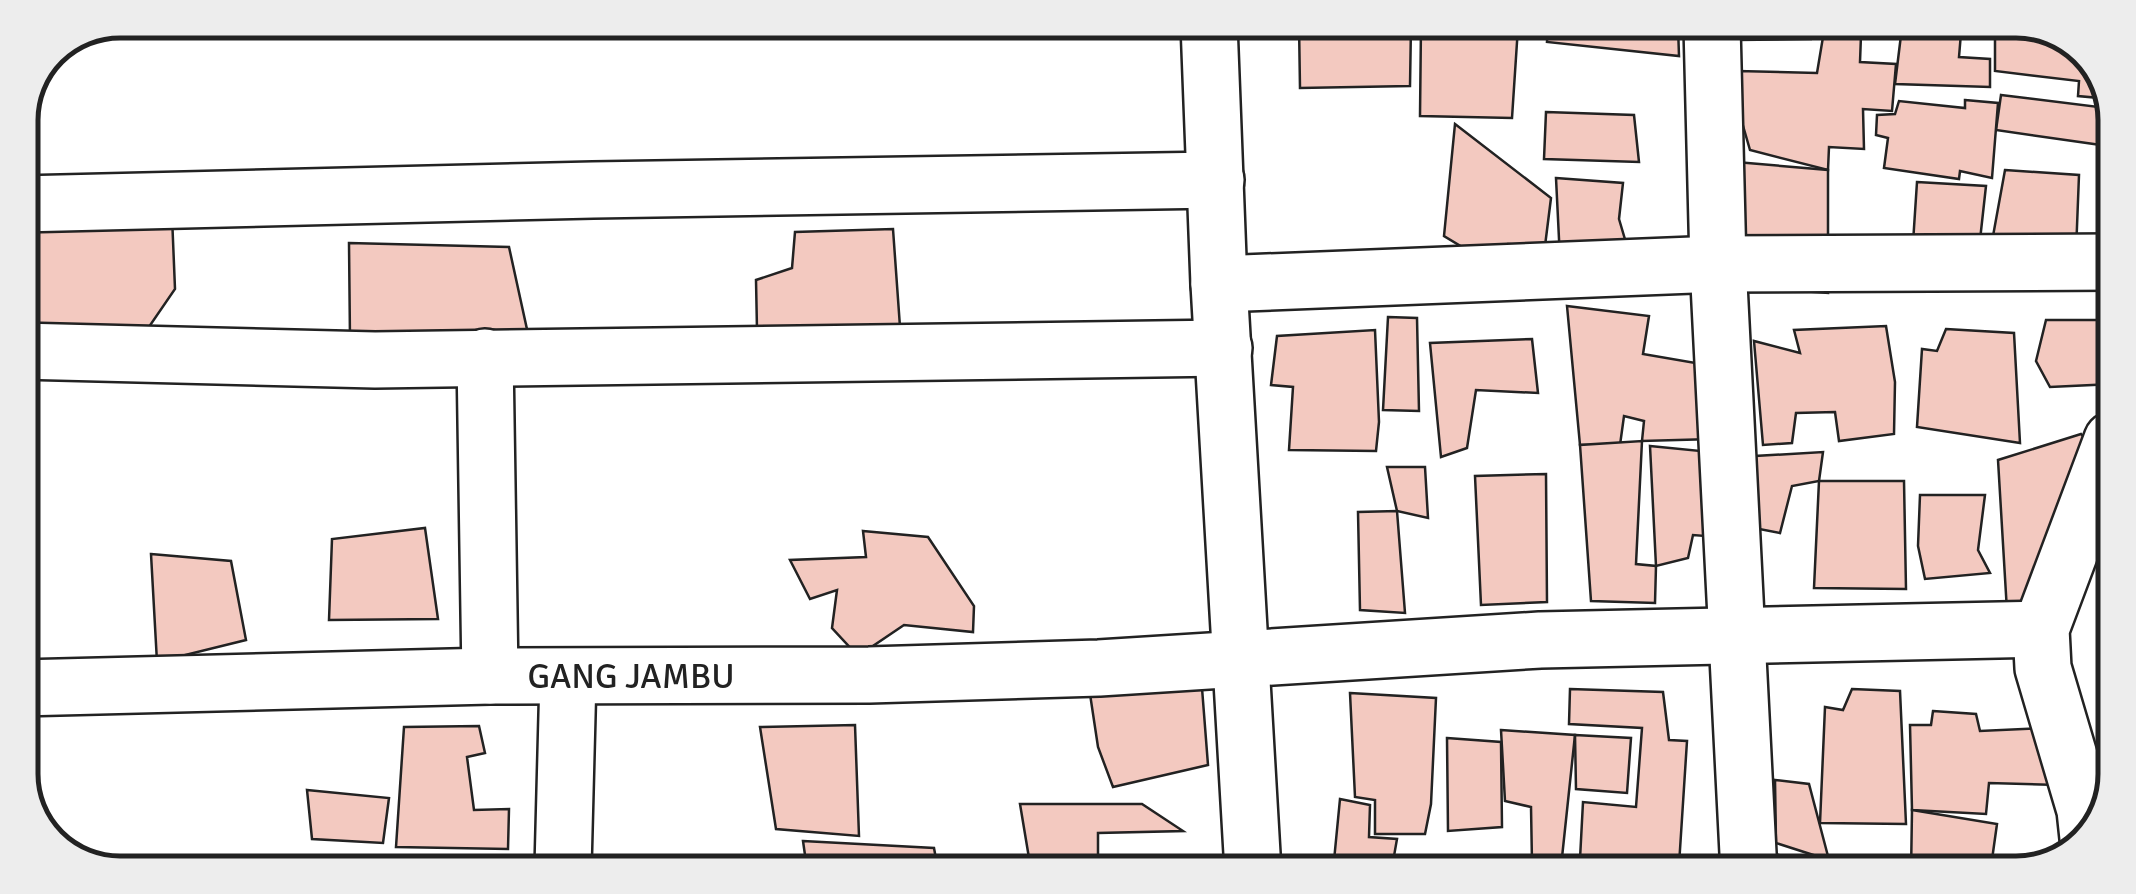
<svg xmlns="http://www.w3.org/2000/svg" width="2136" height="894" font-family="Signika,sans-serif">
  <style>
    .building { fill: #f3c9c0; stroke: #222; stroke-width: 2.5 }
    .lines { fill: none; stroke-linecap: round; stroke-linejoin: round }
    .street-casing { stroke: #222; stroke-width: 60 }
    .street { stroke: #fff; stroke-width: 55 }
    .labels { text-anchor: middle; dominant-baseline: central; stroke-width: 8; stroke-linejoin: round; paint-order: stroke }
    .street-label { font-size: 35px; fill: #222; stroke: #fff }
    .rim { fill: none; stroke: #222; stroke-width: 5 }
  </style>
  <rect width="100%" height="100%" fill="#fff"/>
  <!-- building -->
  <g class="building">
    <path d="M1299,24l112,1 -1,61 -110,2z"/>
    <path d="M1421,25l97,2 -6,91 -92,-2z"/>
    <path d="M1548,25l130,1 1,30 -132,-14z"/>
    <path d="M1736,26h77l-2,13 -74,1z"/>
    <path d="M1902,27h78v6h-19l-2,24 31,2v28l-95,-3z"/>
    <path d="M1995,27h59l42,32 15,40 -33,-3 1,-15 -84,-10z"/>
    <path d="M1824,31l37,4 -1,27 36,2 -4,47 -29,-2 1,40 -35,-2 -1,23 -78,-20 -15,-52 3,-27 79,2z"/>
    <path d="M2001,95l114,14v38l-119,-17z"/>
    <path d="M1965,100l33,3 -6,75 -32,-7 -1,8 -75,-11 4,-30 -12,-3 1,-20 18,-1 4,-13 66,7z"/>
    <path d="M1546,112l88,3 5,47 -95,-3z"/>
    <path d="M1455,124l96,74 -6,48 -37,-2 -11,24 -53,-32z"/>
    <path d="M1736,162l92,8v123l-73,-5 -19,-34z"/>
    <path d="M2005,170l74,5 -3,77 -85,-5z"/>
    <path d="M1556,178l67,5 -4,36 10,34 -69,6z"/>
    <path d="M1917,182l69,4 -6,54 -67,3z"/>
    <path d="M132,215l40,1 3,73 -35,51 -120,-1v-106z"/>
    <path d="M893,229l8,112 -144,-11 -1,-50 36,-12 3,-36z"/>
    <path d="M349,243l160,4 21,96 -180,-4z"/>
    <path d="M1567,306l82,10 -6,38 70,12v73l-71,2 2,-20 -20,-5 -4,29h-40z"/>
    <path d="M1388,317l29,1 2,93 -36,-1z"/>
    <path d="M2046,320h60l7,64 -63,3 -14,-26z"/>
    <path d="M1886,326l9,56 -1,52 -55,7 -4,-29 -39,1 -4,30 -29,2 -9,-104 46,12 -6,-23z"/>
    <path d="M1946,329l68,4 6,110 -103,-16 5,-78 15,2z"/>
    <path d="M1375,330l4,92 -3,29 -87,-1 4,-63 -22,-2 6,-49z"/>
    <path d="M1532,339l6,54 -62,-3 -9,58 -26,9 -11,-114z"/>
    <path d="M2081,434l31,35 -8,55 2,30 -22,12 -5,36 -72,9 -9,-151z"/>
    <path d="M1642,441l-6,123 20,2 -1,37 -64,-2 -11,-156z"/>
    <path d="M1650,446l61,6 -6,84 -12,-1 -5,23 -32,8z"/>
    <path d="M1823,452l-4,29 -27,5 -12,47 -31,-6 6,-71z"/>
    <path d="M1387,467h38l3,51 -31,-7z"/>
    <path d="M1546,474l1,128 -66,3 -6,-129z"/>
    <path d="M1819,481h85l2,108 -92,-1z"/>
    <path d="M1920,495h65l-7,55 12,23 -65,6 -7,-33z"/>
    <path d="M1397,511l8,102 -45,-3 -2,-98z"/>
    <path d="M425,528l13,91 -109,1 3,-81z"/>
    <path d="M863,531l65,6 46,69 -1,26 -69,-7 -46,31 -26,-28 5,-38 -27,9 -20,-39 76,-3z"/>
    <path d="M151,554l80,7 15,79 -89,22z"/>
    <path d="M1202,688l6,77 -95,22 -15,-40 -8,-53z"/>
    <path d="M1570,689l93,3 6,48 18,1 -8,124 -99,-6 3,-57 53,5 6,-79 -73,-4z"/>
    <path d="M1852,689l48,2 6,133 -86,-1 5,-116 18,3z"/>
    <path d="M1350,693l86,5 -5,106 -6,30h-50v-34l-20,-3z"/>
    <path d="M1933,711l43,3 4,17 65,-3 12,57 -68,-2 -3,31 -74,-4 -2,-85h21z"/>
    <path d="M855,725l4,111 -83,-7 -16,-102z"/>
    <path d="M479,726l6,27 -18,4 7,53 35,-1 -1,40 -112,-2 8,-120z"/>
    <path d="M1501,730l74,5 -14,132 -29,-4 -1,-56 -26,-6z"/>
    <path d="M1575,735l56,3 -4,55 -51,-4z"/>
    <path d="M1447,738l54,4 1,85 -54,4z"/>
    <path d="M1775,780l34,4 20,76 -53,-17z"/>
    <path d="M307,790l82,8 -6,45 -71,-4z"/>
    <path d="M1340,799l30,6 -1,32 28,2 -3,17 57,5 -1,11 -117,-1z"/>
    <path d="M1020,804h122l41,27 -85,2v30l-13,7h-54z"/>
    <path d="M1912,810l85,14 -7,50h-79z"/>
    <path d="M803,841l131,7 4,22 -131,-1z"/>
    <path d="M1769,854l60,6v13h-60z"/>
    <path d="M602,860l95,2 -1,7h-95z"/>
  </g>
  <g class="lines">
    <!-- street casing -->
    <g class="street-casing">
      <g id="street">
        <path d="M1209,24l10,260 34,587"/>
        <path d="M1712,26l6,238 31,609"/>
        <path d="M20,204l573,-14 623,-10"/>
        <path d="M1219,284l499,-20 396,-2"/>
        <path d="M20,351l355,9 849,-12"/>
        <path d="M485,357l5,319"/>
        <path d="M20,688l470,-12 379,-1 230,-7 441,-28 501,-11"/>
        <path d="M2088,838l-3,-28 -42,-142 -2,-39 71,-189"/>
        <path d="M563,868l5,-191"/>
      </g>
    </g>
    <!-- street -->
    <use href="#street" class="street"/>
  </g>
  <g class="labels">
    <!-- street labels -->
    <g class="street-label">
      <text x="631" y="676">GANG JAMBU</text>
    </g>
  </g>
  <!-- crop -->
  <path d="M0 0H2136V894H0ZM120 38H2016A82 82 0 0 1 2098 120V774A82 82 0 0 1 2016 856H120A82 82 0 0 1 38 774V120A82 82 0 0 1 120 38Z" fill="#ededed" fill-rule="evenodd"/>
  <path class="rim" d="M120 38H2016A82 82 0 0 1 2098 120V774A82 82 0 0 1 2016 856H120A82 82 0 0 1 38 774V120A82 82 0 0 1 120 38Z"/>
</svg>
